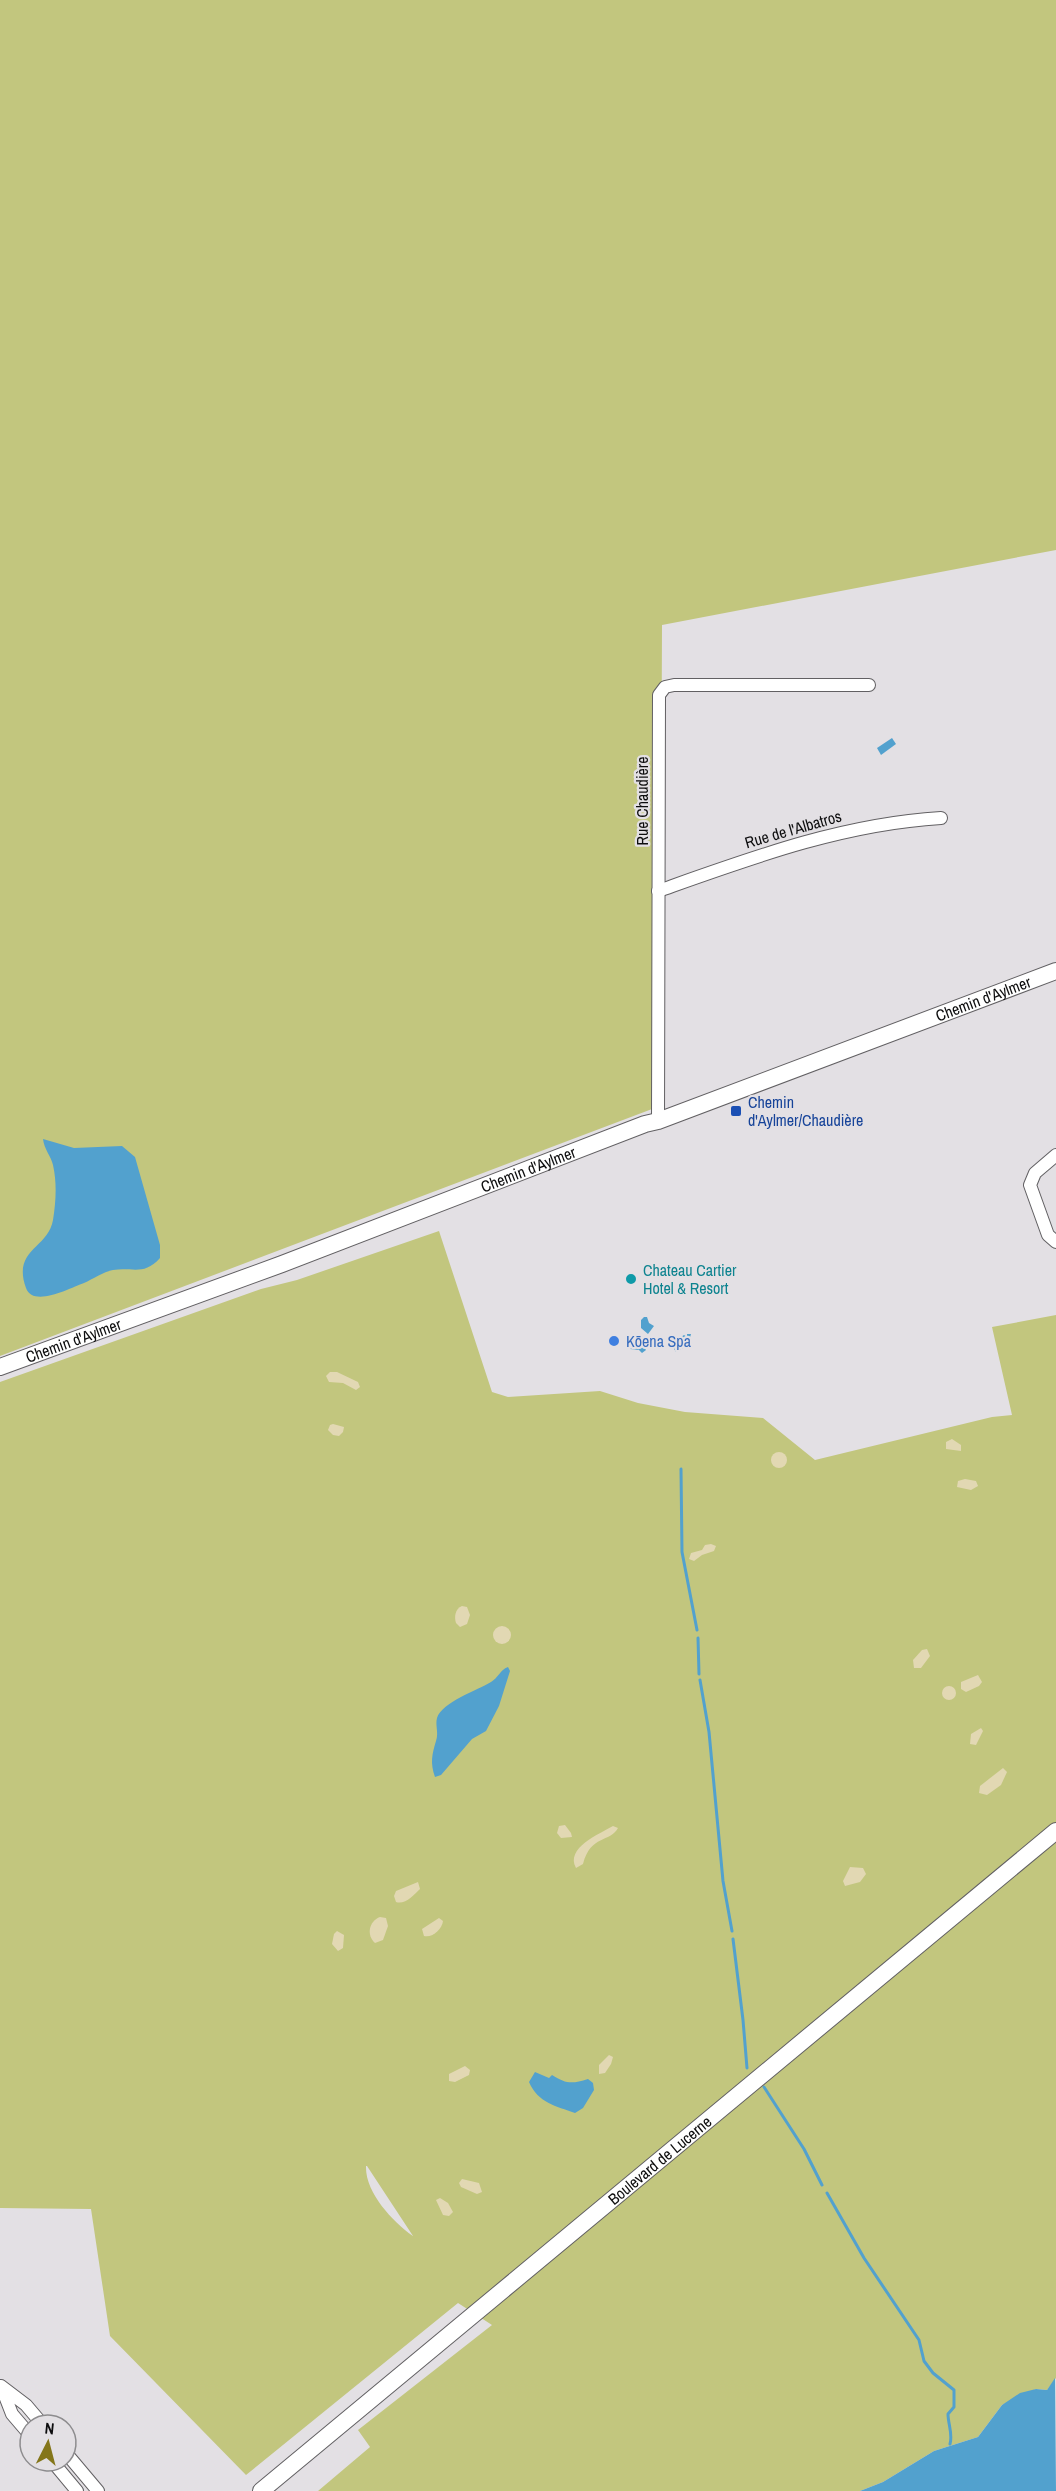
<svg xmlns="http://www.w3.org/2000/svg" width="1056" height="2491" font-family="'Archivo Narrow',sans-serif">
  <style>
    .green { fill: #c2c67e; fill-rule: evenodd }
    .sand { fill: #e2d8b3 }
    .water { fill: #52a1ce }
    .lines { fill: none; stroke-linecap: round; stroke-linejoin: round }
    .stream { stroke: #52a1ce; stroke-width: 3 }
    .minor-casing { stroke: #626063; stroke-width: 14 }
    .secondary-casing { stroke: #626063; stroke-width: 18 }
    .minor { stroke: #fff; stroke-width: 12 }
    .secondary { stroke: #fff; stroke-width: 16 }
    .transit-dot { fill: #1a4fb4; stroke: #e3e0e4; stroke-width: 2 }
    .culture-dot { fill: #0f9aa8; stroke: #e3e0e4; stroke-width: 2 }
    .shop-dot { fill: #3f7fe0; stroke: #e3e0e4; stroke-width: 2 }
    .labels { text-anchor: middle; dominant-baseline: central; stroke-width: 4.5; stroke-linejoin: round; paint-order: stroke }
    .street-label { font-size: 16px; fill: #0d0d0e; stroke: #e3e0e4 }
    .transit-label { font-size: 16px; fill: #164399; stroke: #e3e0e4; text-anchor: start }
    .culture-label { font-size: 16px; fill: #0d838f; stroke: #e3e0e4; text-anchor: start }
    .shop-label { font-size: 16px; fill: #366cbe; stroke: #e3e0e4; text-anchor: start }
  </style>
  <rect width="100%" height="100%" fill="#e3e0e4"/>
  <!-- green -->
  <g class="green">
    <path d="M0,0h1056v550l-394,75 -2,481 -660,250z"/>
    <path d="M439,1231l53,161 16,5 92,-6 38,12 47,9 78,6 52,42 177,-43 20,-2 -20,-88 64,-12v1063l-9,12 -11,-1 -34,16 -24,32 -44,14 -51,31 -23,9h-542l52,-44 -12,-17 134,-105 -34,-22 -212,172 -136,-139 -19,-127 -91,-1v-826l261,-93 36,-9zM366,2166h1l46,70c-21,-15 -48,-44 -47,-70z"/>
  </g>
  <!-- sand -->
  <g class="sand">
    <path d="M330,1372h7l21,10 2,5 -4,3 -13,-7 -14,-1 -3,-6z"/>
    <path d="M333,1424l11,3 -1,5 -4,4 -6,-1 -5,-5 2,-5z"/>
    <path d="M952,1439l9,6v6l-15,-2v-7z"/>
    <circle cx="779" cy="1460" r="8"/>
    <path d="M965,1479l11,2 2,5 -7,4 -14,-3 1,-6z"/>
    <path d="M711,1544l5,2 -2,5 -12,4 -8,6 -5,-2 2,-6 11,-3 3,-5z"/>
    <path d="M462,1606l5,1 3,8 -3,9 -7,3 -4,-4c-2,-6 -1,-14 6,-17z"/>
    <circle cx="502" cy="1635" r="9"/>
    <path d="M927,1649l3,7 -9,12h-7l-1,-8 9,-10z"/>
    <path d="M978,1675l4,7 -3,4 -13,6 -5,-3v-7z"/>
    <circle cx="949" cy="1693" r="7"/>
    <path d="M981,1728l2,3 -7,14 -6,-1 1,-10z"/>
    <path d="M1003,1768l4,4 -6,13 -14,10 -8,-2 1,-7z"/>
    <path d="M565,1825l6,8 1,4 -11,1 -4,-5 2,-7z"/>
    <path d="M613,1826l5,2c-8,15 -27,6 -35,36l-7,4c-11,-20 23,-34 37,-42z"/>
    <path d="M850,1867l13,1 3,6 -6,8 -15,4 -2,-5z"/>
    <path d="M418,1882l2,7c-6,6 -15,16 -24,13l-2,-6 2,-5z"/>
    <path d="M380,1917l6,1 2,8 -5,14 -8,3c-9,-8 -6,-22 5,-26z"/>
    <path d="M439,1918l4,3c-1,8 -10,17 -19,15l-2,-7z"/>
    <path d="M337,1931l7,4 -1,13 -5,3 -6,-7 2,-10z"/>
    <path d="M609,2055l4,2 -2,7 -6,9 -6,1v-9z"/>
    <path d="M465,2066l5,4 -1,5 -14,7 -6,-1v-7z"/>
    <path d="M462,2179l17,4 3,9 -5,2 -16,-7 -2,-4z"/>
    <path d="M440,2198l8,5 5,9 -4,4 -6,-1 -7,-15z"/>
  </g>
  <!-- water -->
  <g class="water">
    <path d="M892,738l4,6 -15,11 -4,-7z"/>
    <path d="M43,1139l31,9 48,-2 13,11 25,88v13c-16,18 -27,9 -47,12 -10,2 -20,9 -29,13 -14,5 -51,25 -58,5 -14,-39 22,-39 27,-68 3,-19 4,-37 0,-55 -2,-9 -9,-16 -10,-26z"/>
    <path d="M644,1317h3l2,6 5,3 -6,8 -7,-6v-8z"/>
    <path d="M687,1334h4l-3,11 -12,7 -3,-5 -3,1 3,-7 4,-2 6,2 -2,-4 3,-2 3,2z"/>
    <path d="M638,1336l4,3 3,-1 2,4 -3,3 2,5 -4,3 -3,-3 -9,-1 4,-3v-3l4,-1z"/>
    <path d="M508,1667l2,4 -11,35 -13,25 -14,8 -31,36 -6,2c-5,-14 -3,-23 1,-36 3,-8 -1,-16 1,-23 5,-16 41,-28 54,-36 7,-4 9,-12 17,-15z"/>
    <path d="M535,2072l14,6 3,-3c14,9 20,9 36,4l5,4 1,7 -11,18 -8,5c-19,-7 -37,-10 -46,-31z"/>
    <path d="M1055,2378l1,113h-196l23,-9 51,-31 44,-14 24,-32 18,-12 16,-4 11,1z"/>
  </g>
  <g class="lines">
    <!-- stream -->
    <g class="stream">
      <path d="M681,1469l1,83 15,78"/>
      <path d="M698,1638l1,36"/>
      <path d="M700,1680l9,52 14,149 9,50"/>
      <path d="M733,1939l10,81 4,48"/>
      <path d="M764,2087l40,62 18,36"/>
      <path d="M827,2193l37,65 55,82 5,21 9,12 21,17v17l-6,7c0,10 5,20 2,30"/>
    </g>
    <!-- minor casing -->
    <g class="minor-casing">
      <g id="minor">
        <path d="M658,891c93,-33 184,-67 283,-73"/>
        <path d="M658,1121l1,-426 6,-8 9,-2h195"/>
        <path d="M1056,1155l-21,18 -5,12 18,50 8,7"/>
        <path d="M30,2435l-18,-21 -11,-28 25,19 17,20"/>
        <path d="M66,2453l32,38"/>
        <path d="M52,2461l25,30"/>
      </g>
    </g>
    <!-- secondary casing -->
    <g class="secondary-casing">
      <g id="secondary">
        <path id="s1" d="M0,1367l282,-103 363,-140 13,-3 398,-150"/>
        <path id="s2" d="M261,2491l795,-660"/>
      </g>
    </g>
    <!-- minor -->
    <use href="#minor" class="minor"/>
    <!-- secondary -->
    <use href="#secondary" class="secondary"/>
  </g>
  <!-- markers -->
  <rect class="transit-dot" x="730" y="1105" width="12" height="12" rx="3"/>
  <circle class="culture-dot" cx="631" cy="1279" r="6"/>
  <circle class="shop-dot" cx="614" cy="1341" r="6"/>
  <g class="labels">
    <!-- street labels -->
    <g class="street-label">
      <text transform="translate(642 801) rotate(-90)">Rue Chaudière</text>
      <text transform="translate(793 829) rotate(-16)">Rue de l'Albatros</text>
      <text stroke="none"><textPath href="#s1" startOffset="1050">Chemin d'Aylmer</textPath></text>
      <text stroke="none"><textPath href="#s1" startOffset="564">Chemin d'Aylmer</textPath></text>
      <text stroke="none"><textPath href="#s1" startOffset="78">Chemin d'Aylmer</textPath></text>
      <text stroke="none"><textPath href="#s2" startOffset="518">Boulevard de Lucerne</textPath></text>
    </g>
    <!-- transit labels -->
    <g class="transit-label">
      <text x="748" y="1102">Chemin<tspan x="748" dy="18">d'Aylmer/Chaudière</tspan></text>
    </g>
    <!-- culture labels -->
    <g class="culture-label">
      <text x="643" y="1270">Chateau Cartier<tspan x="643" dy="18">Hotel &amp; Resort</tspan></text>
    </g>
    <!-- shop labels -->
    <g class="shop-label">
      <text x="626" y="1341">Kōena Spa</text>
    </g>
  </g>
  <!-- north arrow -->
  <g transform="translate(48 2443) rotate(6)"><circle r="28" fill="#e3e0e4" stroke="#8d8c8e" stroke-width="1.5"/>
  <path d="M0-4.5L10 22L0 15L-10 22Z" fill="#84761a"/>
  <text y="-9" font-size="16" font-weight="bold" text-anchor="middle" fill="#0d0d0e">N</text>
  </g>
</svg>
